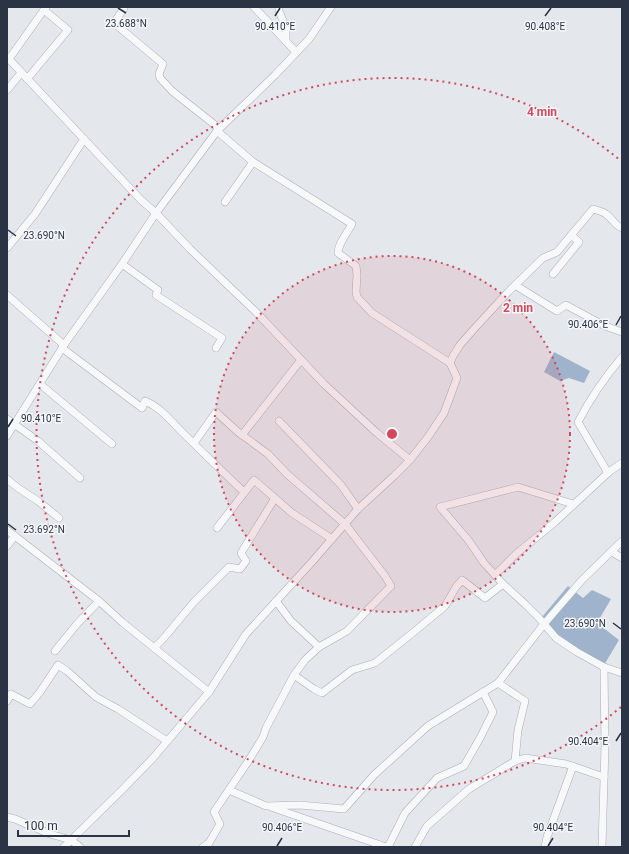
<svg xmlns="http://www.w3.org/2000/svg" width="629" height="854" font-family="Roboto,sans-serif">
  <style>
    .water { fill: #9fb4cc }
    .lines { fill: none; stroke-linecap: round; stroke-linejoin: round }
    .minor-casing { stroke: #a9aeb7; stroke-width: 8 }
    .minor { stroke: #f7f8fa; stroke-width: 7 }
    .ticks { fill: none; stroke: #2b3445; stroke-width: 1.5 }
    .ring { fill: none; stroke: #d1495b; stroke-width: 2; stroke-dasharray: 2 4 }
    .ticks-label { font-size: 10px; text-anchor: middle; fill: #2b3445; stroke: #f4f6f9; stroke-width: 3; stroke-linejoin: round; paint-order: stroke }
    .centre { fill: #d1495b; stroke: #f4f6f9; stroke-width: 2 }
    .ring-label { font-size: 12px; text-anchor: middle; font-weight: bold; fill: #d1495b; stroke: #f4f6f9; stroke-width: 3; stroke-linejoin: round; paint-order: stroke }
  </style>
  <rect width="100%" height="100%" fill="#e4e7ec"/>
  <!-- water -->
  <g class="water">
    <path d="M554,352l36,19 -6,12 -15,-5 -9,3 -16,-9z"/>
    <path d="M568,586l15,12 9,-8 19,9 -14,24 22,17 -15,25 -47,-29 -15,-19z"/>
  </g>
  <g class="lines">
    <!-- minor casing -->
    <g class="minor-casing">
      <g id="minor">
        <path d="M122,7l2,1 -10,15 49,41 -4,10 1,4 12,13 43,34 4,4"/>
        <path d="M254,7l42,45"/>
        <path d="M279,7v4l7,17v13"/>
        <path d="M7,57l134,143 15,13 34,36 67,64 67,71 53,49 33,27"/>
        <path d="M9,59l37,-52"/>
        <path d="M27,79l41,-49 -24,-20"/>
        <path d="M7,90l14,-17"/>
        <path d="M217,131l36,31 99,62c-5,9 -14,20 -14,29l18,13 1,9 -1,17 1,5 15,16 78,50"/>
        <path d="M225,202l28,-40"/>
        <path d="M7,248l28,-34 49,-75"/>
        <path d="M122,264l36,26 -2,5 66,43 -6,10"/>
        <path d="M553,274l26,-32 -8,-7"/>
        <path d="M515,285l42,26 9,-6 39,21 17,6"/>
        <path d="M7,295l57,50"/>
        <path d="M62,348l80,60 3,-7c15,6 25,19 36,30 21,21 42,41 63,61"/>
        <path d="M40,384l72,60"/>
        <path d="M7,419l31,22 42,37"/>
        <path d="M279,421l62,64 17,24"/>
        <path d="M242,435l59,-75"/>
        <path d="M7,436l57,-91 58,-81 34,-51 61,-82 58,-56 34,-36 22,-32"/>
        <path d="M194,443l22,-31 22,20 30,22 19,20 58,50 40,52 6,10 -44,45 -28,16 -14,13 -11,15 -28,53 -3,9 -14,23 -35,52 6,12 -11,19 -6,4"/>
        <path d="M622,463l-12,8 -55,51 -39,32 -21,21 8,9 22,20 14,14 17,20 21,14 27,15 18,6"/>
        <path d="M608,473l-30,-51c12,-23 27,-45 44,-65"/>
        <path d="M7,479l11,9 20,13 21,17"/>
        <path d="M217,528l37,-48 38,33 40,26"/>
        <path d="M7,530l92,71 23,21 87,70 37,-58 65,-71 47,-54 36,-33 16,-16 18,-23 16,-24 13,-35 -7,-15 3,-7 7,-11 14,-16 34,-37 35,-34 14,-6 36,-43c4,1 9,2 13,5 6,4 9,12 16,14"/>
        <path d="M7,546l8,-10"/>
        <path d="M612,552l10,6"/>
        <path d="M495,575l-11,-12 -15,-22 -29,-34 78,-20 55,17"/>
        <path d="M276,601l15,20 28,26"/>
        <path d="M154,648l9,-9 31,-37 35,-35 11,2 6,-8 -5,-8 34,-55"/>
        <path d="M55,651l22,-27 22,-23"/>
        <path d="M294,675l20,14 8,4 30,-23 23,-7 40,-32 30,-25 11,-19 6,-7 23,18 18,-14"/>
        <path d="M7,701l4,-7 19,10 10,-12 18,-27 9,6 29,26 22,12 49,32"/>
        <path d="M515,761l10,-3 41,6 38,13"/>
        <path d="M229,790l37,16 34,-1 44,4 30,-34 54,-49 70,-43 46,-59 38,-44 40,-39"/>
        <path d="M271,807l115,40"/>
        <path d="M7,817l8,2 35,15 21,6 51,-50 31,-32 56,-66"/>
        <path d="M64,847l7,-7 9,7"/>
        <path d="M388,847l17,-34 32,-35 27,-12 16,-28 13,-26 -10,-20"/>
        <path d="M415,847l12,-21 42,-37 46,-28 3,-31 7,-29 -27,-18"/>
        <path d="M545,847l2,-10 26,-71"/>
        <path d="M602,847l3,-101 -1,-79"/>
      </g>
    </g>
    <!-- minor -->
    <use href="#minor" class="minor"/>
  </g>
  <!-- ticks -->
  <path class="ticks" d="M118,8l8,5M275,16l5,-8M545,16l6,-8M8,230l8,6M616,325l5,-9M8,427l5,-8M8,524l8,6M613,623l8,6M616,741l5,-8M277,846l5,-8M548,846l5,-8"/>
  <!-- distance rings -->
  <circle cx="392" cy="434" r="178" fill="#d1495b" fill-opacity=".12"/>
  <g class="ring">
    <circle cx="392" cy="434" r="178"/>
    <path d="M621 707A356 356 0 1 1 621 161"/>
  </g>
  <g class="ticks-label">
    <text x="126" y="27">23.688°N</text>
    <text x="545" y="30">90.408°E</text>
    <text x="275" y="30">90.410°E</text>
    <text x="44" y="239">23.690°N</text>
    <text x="588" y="328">90.406°E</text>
    <text x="41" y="422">90.410°E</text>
    <text x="44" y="533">23.692°N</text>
    <text x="585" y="627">23.690°N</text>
    <text x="588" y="745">90.404°E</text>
    <text x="282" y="831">90.406°E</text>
    <text x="553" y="831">90.404°E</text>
  </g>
  <circle cx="392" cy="434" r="6" class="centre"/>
  <g class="ring-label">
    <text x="542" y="116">4 min</text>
    <text x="518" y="312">2 min</text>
  </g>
  <!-- border -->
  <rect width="629" height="854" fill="none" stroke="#2b3445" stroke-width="16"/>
  <!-- scale -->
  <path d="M18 830v6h111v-6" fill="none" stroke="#2b3445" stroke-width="2"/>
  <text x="24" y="830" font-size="12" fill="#2b3445" stroke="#f4f6f9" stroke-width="3" paint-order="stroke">100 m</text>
</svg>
